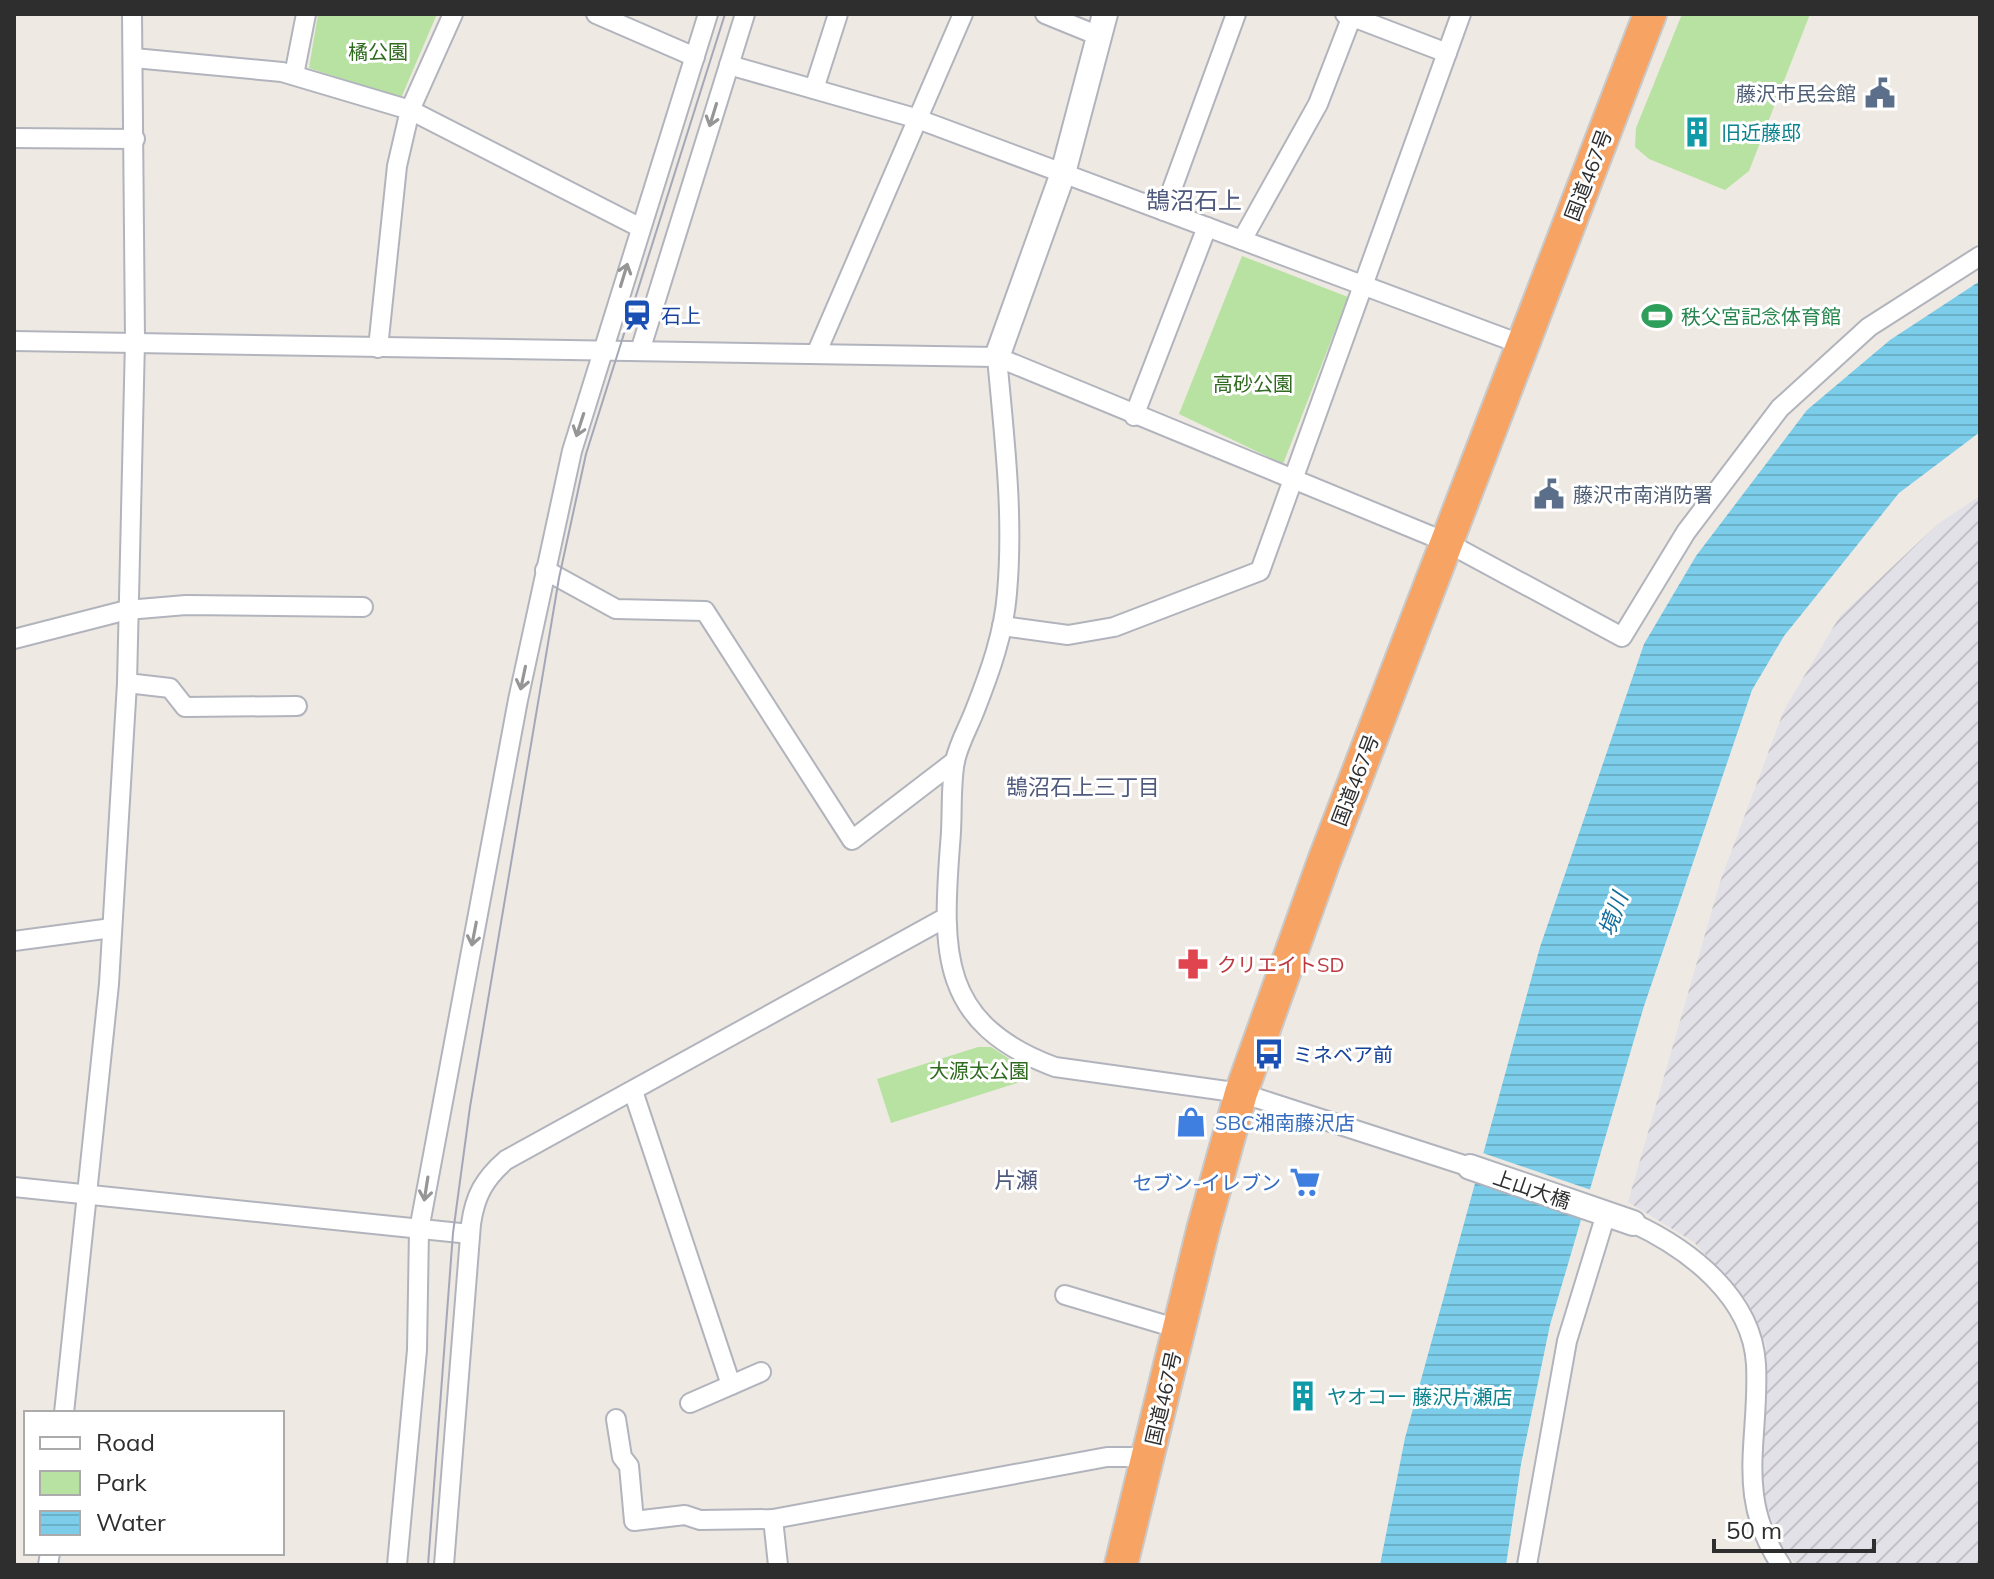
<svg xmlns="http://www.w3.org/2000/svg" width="1994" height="1579" font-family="Mulish,'Noto Sans JP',sans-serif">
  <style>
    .industrial { fill: url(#industrial-furrows) }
    .park { fill: #b8e2a1 }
    .water { fill: url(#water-rules) }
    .pier { fill: #eee9e2 }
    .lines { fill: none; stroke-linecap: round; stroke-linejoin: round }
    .street-casing { stroke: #b2b4bd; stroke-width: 22 }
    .secondary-casing { stroke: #b2b4bd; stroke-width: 28 }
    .highway-casing { stroke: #c9c9c9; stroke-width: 36 }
    .street { stroke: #fff; stroke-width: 18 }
    .secondary { stroke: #fff; stroke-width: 24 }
    .highway { stroke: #f7a364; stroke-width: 32 }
    .tram { stroke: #a4a7b7; stroke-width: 2 }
    .oneway { stroke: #969696 }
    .labels { text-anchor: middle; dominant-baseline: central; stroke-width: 6; stroke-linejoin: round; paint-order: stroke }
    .park-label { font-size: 20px; fill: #2f6a1f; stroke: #fff }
    .service-label { font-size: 20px; fill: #4e5e75; stroke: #fff; text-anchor: end }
    .culture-label { font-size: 20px; fill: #0d838f; stroke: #fff; text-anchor: start }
    .street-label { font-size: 20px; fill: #2e2e2e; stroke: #fff }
    .transit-label { font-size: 20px; fill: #164399; stroke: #fff; text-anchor: start }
    .leisure-label { font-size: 20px; fill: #27864d; stroke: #fff; text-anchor: start }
    .health-label { font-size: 20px; fill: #be3a42; stroke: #fff; text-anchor: start }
    .shop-label { font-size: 20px; fill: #366cbe; stroke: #fff; text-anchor: start }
    .neighbourhood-label { font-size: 22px; fill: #4f587d; stroke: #fff }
    .water-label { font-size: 22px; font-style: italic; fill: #146e9c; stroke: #fff }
    .quarter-label { font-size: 24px; fill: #4f587d; stroke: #fff }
  </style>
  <defs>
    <pattern id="industrial-furrows" width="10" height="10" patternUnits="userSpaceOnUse" patternTransform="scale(2)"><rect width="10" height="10" fill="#e3e1e8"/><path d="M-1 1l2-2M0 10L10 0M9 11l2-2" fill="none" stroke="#c3c1c7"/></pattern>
    <pattern id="water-rules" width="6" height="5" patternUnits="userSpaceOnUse" patternTransform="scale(2)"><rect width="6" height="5" fill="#7bcdea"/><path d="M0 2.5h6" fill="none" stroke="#6bb0c9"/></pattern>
  </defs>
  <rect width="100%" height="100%" fill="#eee9e2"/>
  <!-- industrial -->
  <path class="industrial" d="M1980,496v1069h-184l-18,-26 -19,-58 7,-135 -18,-44 -54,-60 -66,-40 92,-320 64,-172 56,-94 99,-93z"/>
  <!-- park -->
  <g class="park">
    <path d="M318,14h119l-36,84 -92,-30z"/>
    <path d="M1682,14h128l-61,157 -24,19 -76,-31 -14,-12 1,-19z"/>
    <path d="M1242,256l106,41 -65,167 -104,-50z"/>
    <path d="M978,1047h13l26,17v19l-126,40 -14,-44z"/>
  </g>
  <!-- water -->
  <path class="water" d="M1980,281v151l-81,61 -115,143 -32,54 -108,316 -94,319 -29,139 -15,101h-126l25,-127 135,-491 104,-303 52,-88 111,-146 83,-70z"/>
  <!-- pier -->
  <path class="pier" d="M1477,1151l117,40 -8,28 -116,-40z"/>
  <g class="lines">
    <!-- street casing -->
    <g class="street-casing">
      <g id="street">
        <path d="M596,14l99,43"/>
        <path d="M1045,14l54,22"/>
        <path d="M1345,14l102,39"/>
        <path d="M134,58l148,14 128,38 229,117"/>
        <path d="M729,65l186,53 608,227"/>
        <path d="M294,75l12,-61"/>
        <path d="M814,89l24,-75"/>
        <path d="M14,138l121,1"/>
        <path d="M1164,211l72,-197"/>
        <path d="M1242,240l76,-136 34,-88"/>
        <path d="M14,341l983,16 449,185 176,95 64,-105 94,-124 89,-81 111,-71"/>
        <path d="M378,348l19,-182 13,-56 43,-96"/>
        <path d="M640,351l105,-337"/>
        <path d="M816,354l147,-340"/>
        <path d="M997,357c7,79 17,156 10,236 -3,40 -17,79 -32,117 -6,16 -16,33 -20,51 -5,26 -2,57 -5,84 -8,107 -11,179 105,222l186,26 229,74"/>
        <path d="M1134,416l73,-189"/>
        <path d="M545,570l71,39 89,2 147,229 103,-79"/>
        <path d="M1002,626l66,9 46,-8 146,-56 201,-557"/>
        <path d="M14,639l113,-29 59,-5 177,2"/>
        <path d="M127,683l43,5 15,19 112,-1"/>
        <path d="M14,941l98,-13"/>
        <path d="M633,1091l98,294"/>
        <path d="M14,1187l456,47"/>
        <path d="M1633,1223c56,26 119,74 123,141 4,76 -22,131 25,201"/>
        <path d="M1065,1295l114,34"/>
        <path d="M690,1403l71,-31"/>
        <path d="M64,1413l45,-429 18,-301 8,-342 -3,-327"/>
        <path d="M616,1419l6,38 7,9 5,55 51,-6 15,5 73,-1 334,-62h43"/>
        <path d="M773,1519l5,46"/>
        <path d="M48,1565l2,-12"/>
        <path d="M397,1565l20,-215 2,-120 99,-530 54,-249 136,-437"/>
        <path d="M444,1565l27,-341c4,-28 13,-45 35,-64l439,-242"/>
        <path d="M1527,1565l40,-224 39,-127"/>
      </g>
    </g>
    <!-- secondary casing -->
    <g class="secondary-casing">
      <g id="secondary">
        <path d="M997,357l66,-184 42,-159"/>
        <path d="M1470,1167l163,56"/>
      </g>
    </g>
    <!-- highway casing -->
    <g class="highway-casing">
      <path id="highway" d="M1121,1565l83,-339 37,-133 83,-232 326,-847"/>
    </g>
    <!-- street -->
    <use href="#street" class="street"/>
    <!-- secondary -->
    <use href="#secondary" class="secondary"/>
    <!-- highway -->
    <use href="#highway" class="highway"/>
    <!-- tram -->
    <path class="tram" d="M428,1565l25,-332 17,-126 89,-529 27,-124 139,-440"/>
  </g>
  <!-- one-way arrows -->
  <defs><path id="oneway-shaft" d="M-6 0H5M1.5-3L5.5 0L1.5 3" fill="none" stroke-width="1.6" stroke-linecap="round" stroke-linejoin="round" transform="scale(2)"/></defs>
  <g class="oneway">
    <use href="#oneway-shaft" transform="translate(713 115) rotate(107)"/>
    <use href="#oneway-shaft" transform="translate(624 275) rotate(-73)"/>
    <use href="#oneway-shaft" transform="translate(580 425) rotate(108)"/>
    <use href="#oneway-shaft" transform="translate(523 678) rotate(102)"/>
    <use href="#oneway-shaft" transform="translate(474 934) rotate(101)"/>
    <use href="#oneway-shaft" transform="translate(426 1189) rotate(99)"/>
  </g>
  <!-- icons -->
  <defs>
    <g id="civic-bare" transform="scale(2.4)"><path d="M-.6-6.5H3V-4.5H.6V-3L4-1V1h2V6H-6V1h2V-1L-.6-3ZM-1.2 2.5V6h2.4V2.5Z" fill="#5c6f8a" stroke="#fff" stroke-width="2.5" paint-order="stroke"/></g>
    <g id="building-bare" transform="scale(2.4)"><path d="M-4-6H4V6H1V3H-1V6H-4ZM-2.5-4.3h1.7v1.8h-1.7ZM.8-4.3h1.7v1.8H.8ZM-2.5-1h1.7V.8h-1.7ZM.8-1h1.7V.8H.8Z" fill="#0f9aa8" stroke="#fff" stroke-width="2.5" paint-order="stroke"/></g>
    <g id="station-bare" transform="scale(2.4)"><path d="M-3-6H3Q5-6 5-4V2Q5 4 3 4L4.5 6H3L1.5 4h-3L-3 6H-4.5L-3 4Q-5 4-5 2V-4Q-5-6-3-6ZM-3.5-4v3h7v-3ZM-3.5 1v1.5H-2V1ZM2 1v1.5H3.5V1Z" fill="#1a4fb4" stroke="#fff" stroke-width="2.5" paint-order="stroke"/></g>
    <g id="stadium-bare" transform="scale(2.4)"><path d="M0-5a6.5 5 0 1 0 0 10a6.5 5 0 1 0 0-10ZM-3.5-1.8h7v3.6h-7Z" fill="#2e9e5b" stroke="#fff" stroke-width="2.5" paint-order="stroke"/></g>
    <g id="pharmacy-bare" transform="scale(2.4)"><path d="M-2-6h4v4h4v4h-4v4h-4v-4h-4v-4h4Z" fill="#e0444e" stroke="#fff" stroke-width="2.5" paint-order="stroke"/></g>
    <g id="bus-bare" transform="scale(2.4)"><path d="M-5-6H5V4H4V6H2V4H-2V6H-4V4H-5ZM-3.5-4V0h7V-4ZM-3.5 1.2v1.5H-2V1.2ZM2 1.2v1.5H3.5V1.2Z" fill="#1a4fb4" stroke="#fff" stroke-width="2.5" paint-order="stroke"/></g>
    <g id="shop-bare" transform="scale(2.4)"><path d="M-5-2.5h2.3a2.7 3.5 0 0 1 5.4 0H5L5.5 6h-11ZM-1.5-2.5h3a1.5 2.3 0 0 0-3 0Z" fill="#3f7fe0" stroke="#fff" stroke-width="2.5" paint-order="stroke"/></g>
    <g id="supermarket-bare" transform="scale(2.4)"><path d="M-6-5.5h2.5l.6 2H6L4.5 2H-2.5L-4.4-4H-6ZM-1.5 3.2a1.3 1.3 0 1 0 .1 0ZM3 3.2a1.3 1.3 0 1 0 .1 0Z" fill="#3f7fe0" stroke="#fff" stroke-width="2.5" paint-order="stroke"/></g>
  </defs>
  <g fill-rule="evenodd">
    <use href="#civic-bare" x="1880" y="93"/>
    <use href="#building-bare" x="1697" y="132"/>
    <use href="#station-bare" x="637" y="315"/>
    <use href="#stadium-bare" x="1657" y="316"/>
    <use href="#civic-bare" x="1549" y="494"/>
    <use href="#pharmacy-bare" x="1193" y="964"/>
    <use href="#bus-bare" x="1269" y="1054"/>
    <use href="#shop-bare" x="1191" y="1122"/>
    <use href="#supermarket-bare" x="1305" y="1182"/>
    <use href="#building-bare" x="1303" y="1396"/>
  </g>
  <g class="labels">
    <!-- park labels -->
    <g class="park-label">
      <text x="378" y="51">橘公園</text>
      <text x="1253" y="383">高砂公園</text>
      <text x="979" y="1070">大源太公園</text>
    </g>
    <!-- service labels -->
    <g class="service-label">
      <text x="1856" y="93">藤沢市民会館</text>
      <text x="1573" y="494" text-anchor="start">藤沢市南消防署</text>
    </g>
    <!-- culture labels -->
    <g class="culture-label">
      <text x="1721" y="132">旧近藤邸</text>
      <text x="1327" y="1396">ヤオコー 藤沢片瀬店</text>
    </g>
    <!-- street labels -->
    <g class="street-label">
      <text transform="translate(1588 175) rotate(-69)">国道467号</text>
      <text transform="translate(1355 780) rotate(-69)">国道467号</text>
      <text transform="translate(1532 1189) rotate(19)">上山大橋</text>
      <text transform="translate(1163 1398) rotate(-77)">国道467号</text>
    </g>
    <!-- transit labels -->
    <g class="transit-label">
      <text x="661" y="315">石上</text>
      <text x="1293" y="1054">ミネベア前</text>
    </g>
    <!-- leisure labels -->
    <g class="leisure-label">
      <text x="1681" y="316">秩父宮記念体育館</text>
    </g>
    <!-- health labels -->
    <g class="health-label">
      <text x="1217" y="964">クリエイトSD</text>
    </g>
    <!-- shop labels -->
    <g class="shop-label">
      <text x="1215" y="1122">SBC湘南藤沢店</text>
      <text x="1281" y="1182" text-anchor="end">セブン-イレブン</text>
    </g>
    <!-- neighbourhood labels -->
    <g class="neighbourhood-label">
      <text x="1083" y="787">鵠沼石上三丁目</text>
      <text x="1016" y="1180">片瀬</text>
    </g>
    <!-- water labels -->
    <g class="water-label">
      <text transform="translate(1613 914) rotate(-70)">境川</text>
    </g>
    <!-- quarter labels -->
    <g class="quarter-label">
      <text x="1194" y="200">鵠沼石上</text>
    </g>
  </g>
  <!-- border -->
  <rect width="1994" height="1579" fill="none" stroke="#2e2e2e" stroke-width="32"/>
  <!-- legend -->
  <rect x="24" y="1411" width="260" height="144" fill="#ffffff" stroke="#ababab" stroke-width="2"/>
  <rect x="40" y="1437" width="40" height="12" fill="#ffffff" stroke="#ababab" stroke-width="2"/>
  <text x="96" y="1451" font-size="24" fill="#2e2e2e">Road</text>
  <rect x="40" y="1471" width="40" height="24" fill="#b8e2a1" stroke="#ababab" stroke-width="2"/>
  <text x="96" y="1491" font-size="24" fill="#2e2e2e">Park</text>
  <rect x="40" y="1511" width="40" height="24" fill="url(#water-rules)" stroke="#ababab" stroke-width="2"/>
  <text x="96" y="1531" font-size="24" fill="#2e2e2e">Water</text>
  <!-- scale -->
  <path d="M1714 1539v12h160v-12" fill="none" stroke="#2e2e2e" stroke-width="4"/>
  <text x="1726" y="1539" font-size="24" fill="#2e2e2e" stroke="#ffffff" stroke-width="6" paint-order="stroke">50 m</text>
</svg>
